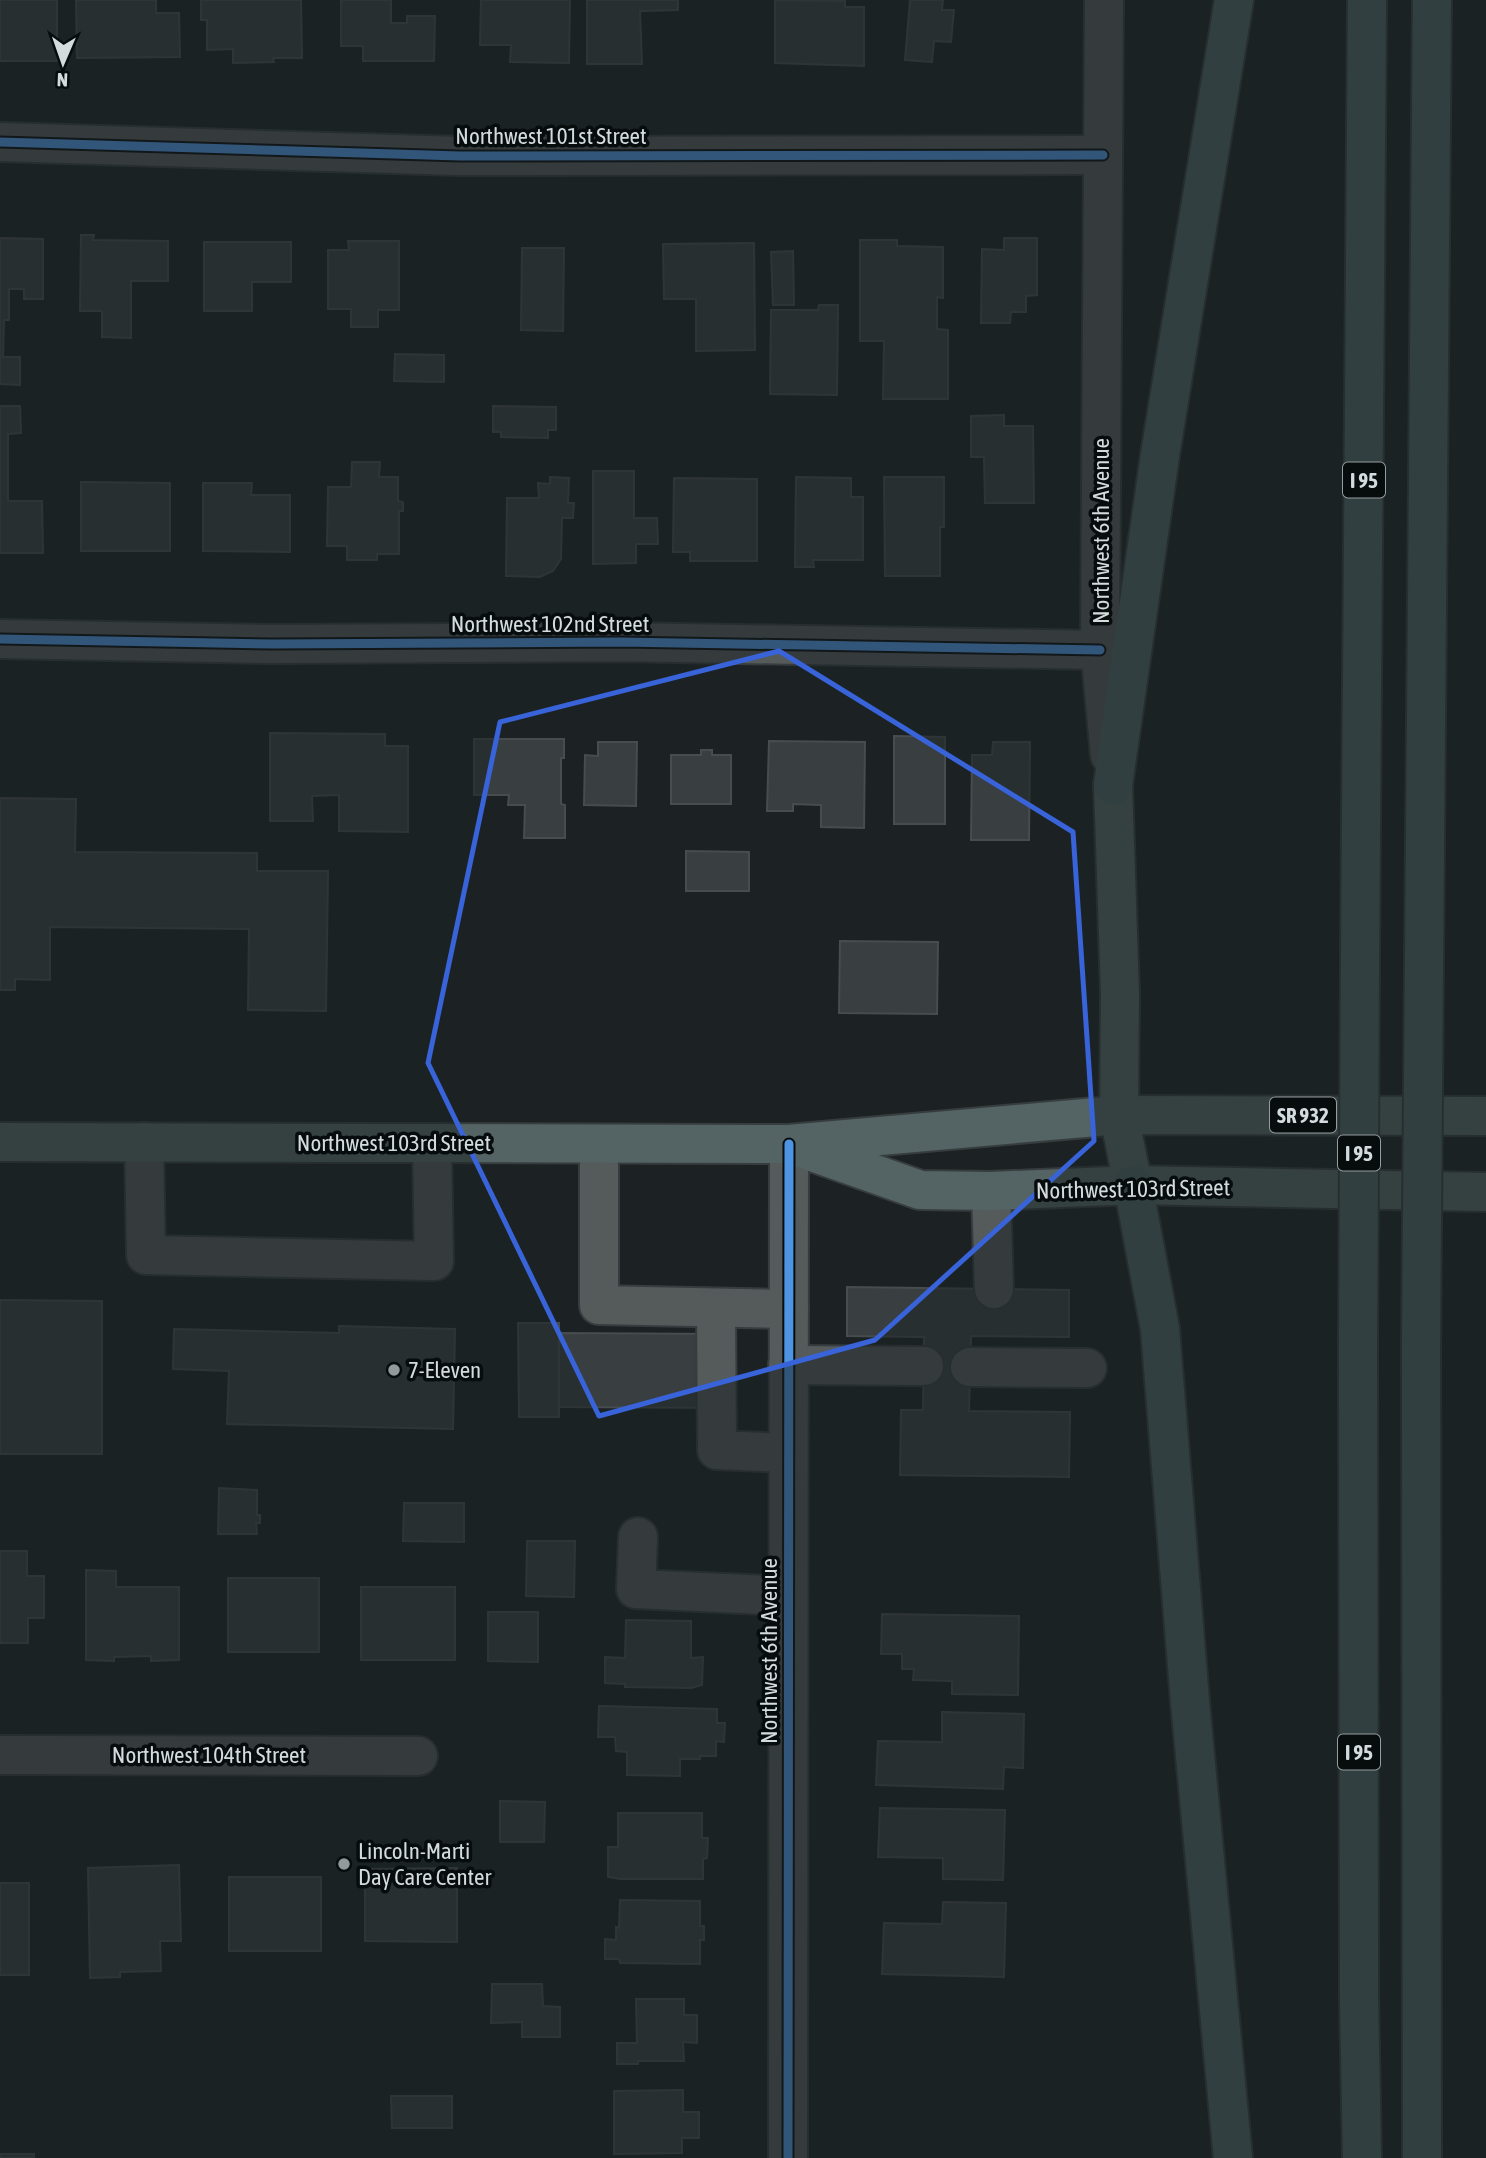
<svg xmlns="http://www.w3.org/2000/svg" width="1486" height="2158" font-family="'Asap Condensed',sans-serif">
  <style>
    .building { fill: #393e40; stroke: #474c4e; stroke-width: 2 }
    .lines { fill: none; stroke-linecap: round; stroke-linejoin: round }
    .minor-tunnel { stroke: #373e40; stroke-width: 38; stroke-dasharray: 38 19; stroke-linecap: butt }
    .minor-casing { stroke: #373d3f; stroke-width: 42 }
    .major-casing { stroke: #373d3f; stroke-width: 42 }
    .highway-casing { stroke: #373d3f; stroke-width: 42 }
    .minor { stroke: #555a5b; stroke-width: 38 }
    .major { stroke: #546465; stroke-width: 38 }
    .highway { stroke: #4d6365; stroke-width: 38 }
    .highway-bridge-casing { stroke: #373d3f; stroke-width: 42; stroke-linecap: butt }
    .highway-bridge { stroke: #4d6365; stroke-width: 38 }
    .cycleway-casing { stroke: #070c0d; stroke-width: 13 }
    .cycleway { stroke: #4d94e3; stroke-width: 9 }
    .marked { fill: none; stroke: #3863d9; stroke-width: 5; stroke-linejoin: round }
    .poi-dot { fill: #939a9c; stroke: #070c0d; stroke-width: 2.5 }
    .labels { text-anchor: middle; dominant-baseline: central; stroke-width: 7; stroke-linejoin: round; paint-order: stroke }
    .shield { fill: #070c0d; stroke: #969d9f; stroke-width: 2 }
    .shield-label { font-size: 21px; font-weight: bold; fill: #d3dbdd }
    .street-label { font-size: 23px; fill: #d3dbdd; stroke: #070c0d }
    .poi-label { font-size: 23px; fill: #d3dbdd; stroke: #070c0d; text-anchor: start }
  </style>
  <rect width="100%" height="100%" fill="#1c2224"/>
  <!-- building -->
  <g class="building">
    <rect x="0" y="0" width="57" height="61"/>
    <path d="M76,0h80v13h23l1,44 -103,1z"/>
    <path d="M201,0h100l1,58h-29l1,4 -41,1v-14l-26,1v-30h-6z"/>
    <path d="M341,0h50v23h16v-7h28l-1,45h-71v-15h-22z"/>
    <path d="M481,0h89l-1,63 -59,-1 1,-17h-31z"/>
    <path d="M587,0h91v10l-38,1 2,53h-55z"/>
    <path d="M775,0l70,1v6h19v59l-89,-3z"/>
    <path d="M910,0h33l-1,10h12l-3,32 -17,-1 -2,21 -27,-2z"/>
    <path d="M81,235h13l-1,5 75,1v40h-37v57l-29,-1v-26h-22z"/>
    <path d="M0,238l43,1v60h-19v-10h-15v31h-5l-1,37h17v28l-20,-1z"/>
    <path d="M1004,238h33v57l-11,1v16h-15l-1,11h-29l1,-74 22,1z"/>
    <path d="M860,240h37v6l46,1v51l-6,-1v32l11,1v69h-65l1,-58h-24z"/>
    <path d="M348,241h51v69h-21v17h-27v-18h-23v-59h21z"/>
    <path d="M204,242h87v40h-39v29h-48z"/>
    <path d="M754,243l1,107 -59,1v-52h-32l-1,-55z"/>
    <path d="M522,248h42l-1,83 -42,-1z"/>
    <path d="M793,251l1,54h-21l-2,-53z"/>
    <path d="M819,305h19l-1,90 -67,-1 1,-84h47z"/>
    <path d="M395,354l49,1v27l-50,-1z"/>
    <path d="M0,406h20l1,27 -13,1v67h34l1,52h-43z"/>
    <path d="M493,406l63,1v23h-8v8l-47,-1v-5h-8z"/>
    <path d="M1004,415v11h29l1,77h-49l-1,-46h-13v-41z"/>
    <path d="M352,462h28l-1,15h19v24l5,1v9h-4v43h-22v6h-30v-14h-20l1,-59h23z"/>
    <path d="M593,471h41v47h23l1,26h-22v19l-43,1z"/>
    <path d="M550,477l19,1 -1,25h6l-1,15h-11l-1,41 -8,12 -13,6 -34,-1 1,-78h32l-1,-15 12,1z"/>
    <path d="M796,477l55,1v19h12v63h-50l1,7h-19z"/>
    <path d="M884,477h60v50h-4v49h-55z"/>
    <path d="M674,478l83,1v82h-67v-9h-17z"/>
    <path d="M81,482l89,1v68h-89z"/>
    <path d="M203,483h49l-1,12h39v57l-87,-1z"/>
    <path d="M270,733l115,1v12h23v86l-69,-1v-36l-27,1 1,25h-43z"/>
    <path d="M894,736l51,1v87h-51z"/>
    <path d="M474,739h90v19h-3v46l4,1v33h-41l1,-33h-17l1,-10h-35z"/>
    <path d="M769,741l96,1 -1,86 -43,-1v-22l-28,-1v7h-26z"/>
    <path d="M598,742h39l-1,64 -52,-1 1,-50 13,1z"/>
    <path d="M993,742h37l-1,98h-58l1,-85h20z"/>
    <path d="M701,750h11v5h19v49h-60v-49h30z"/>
    <path d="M0,798l76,1 -1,53 182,1v18h71l-2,140 -78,-1 1,-81 -199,-2v53l-35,-1v11h-15z"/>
    <path d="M686,851l63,1v39h-63z"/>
    <path d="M840,941l98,1 -1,72 -98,-1z"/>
    <path d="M847,1287l222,3v47l-98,-1 -2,75 101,1 -1,65 -169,-2 1,-65h22l1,-73 -77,-1z"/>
    <path d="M0,1300l102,1v153h-102z"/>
    <path d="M518,1323h41v94h-40z"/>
    <path d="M339,1326l116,3 -2,100 -226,-5 2,-53 -56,-2 1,-40 165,4z"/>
    <path d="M559,1333l164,1v74l-164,-1z"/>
    <path d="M219,1488l38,2v25h3v8h-4l1,11h-39z"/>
    <path d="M404,1503h60v39l-61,-1z"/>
    <path d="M527,1541h48l-1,56 -48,-1z"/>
    <path d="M0,1551h27v25h17v42h-16v25h-28z"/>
    <path d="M86,1570l30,1v16h63v73l-28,1v-5l-37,1v4l-28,-1z"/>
    <rect x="228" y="1578" width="91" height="74"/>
    <rect x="361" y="1587" width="94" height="73"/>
    <path d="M488,1612h50v50l-50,-1z"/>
    <path d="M882,1614l137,2 -1,79 -66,-1v-13l-39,-1 1,-11h-12v-15h-21z"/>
    <path d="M626,1620l65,1v37l12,-1 -1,28 -11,3 -66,-1v-3l-20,-1v-26l20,1z"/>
    <path d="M599,1706l118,3v14h8l-1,19 -8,-1v15h-16v3h-20v17l-53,-1v-23l-11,-1 -1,-14h-17z"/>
    <path d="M942,1712l82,2 -1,54 -19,-1 -1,22 -127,-4 2,-44 64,1z"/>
    <path d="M500,1801l45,1 -1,40h-44z"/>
    <path d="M880,1808l125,2 -2,70 -60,-1v-21l-65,-1z"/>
    <path d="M618,1813h84v25h6l-1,20 -4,1v20h-83l-12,-2v-30h10z"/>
    <path d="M179,1865l2,76h-21l1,30 -41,1v5l-30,1 -2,-110z"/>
    <path d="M457,1868v74l-92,-1v-72z"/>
    <rect x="229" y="1877" width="92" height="74"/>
    <rect x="0" y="1883" width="29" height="92"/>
    <path d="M620,1900l80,1v25h4v14h-4v24l-80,-1 -1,-4h-14v-20l11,1v-13l3,1z"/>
    <path d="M943,1902l63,1 -2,74 -122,-3 2,-51 58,1z"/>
    <path d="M492,1984h50l1,22 17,1v30h-38v-15l-31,1z"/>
    <path d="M636,1999h48v16h13v28l-14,-1 1,19h-46v3h-21v-21h20z"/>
    <path d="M683,2090v22h16v26h-17v15l-68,1v-63z"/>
    <path d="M391,2096h61v32h-60z"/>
    <rect x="0" y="2154" width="34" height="4"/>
  </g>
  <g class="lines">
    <!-- minor-tunnel -->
    <path class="minor-tunnel" d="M994,1289l2,47"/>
    <!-- minor casing -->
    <g class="minor-casing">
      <g id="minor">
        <path d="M1104,0l-4,650 10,105"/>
        <path d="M0,142l460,14 643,-1"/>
        <path d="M0,639l272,5 349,-2 479,8"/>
        <path d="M144,1142l2,113 288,6 -2,-118"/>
        <path d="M599,1144v161l190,4"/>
        <path d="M991,1191l3,98"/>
        <path d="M716,1308l1,142 71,3"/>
        <path d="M788,1365l136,1"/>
        <path d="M970,1367l117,1"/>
        <path d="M638,1537l-2,52 152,7"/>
        <path d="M0,1755l418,1"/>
        <path d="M788,2158l1,-1014"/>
      </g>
    </g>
    <!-- major casing -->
    <g class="major-casing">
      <g id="major">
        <path d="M1113,785l7,209 -1,121 14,70"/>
        <path d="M0,1142l789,2 330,-29 367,1"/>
        <path d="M801,1148l119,42 71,1 142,-6 353,7"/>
      </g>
    </g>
    <!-- highway casing -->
    <g class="highway-casing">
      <g id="highway">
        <path d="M1113,785l47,-330 74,-455"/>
        <path d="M1360,960l7,-960"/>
        <path d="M1424,962l8,-962"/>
        <path d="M1133,1185l27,144 30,373 43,456"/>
        <path d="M1358,1346l1,651 3,161"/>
        <path d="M1421,1347l1,811"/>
      </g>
    </g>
    <!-- minor -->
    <use href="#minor" class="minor"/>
    <!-- major -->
    <use href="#major" class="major"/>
    <!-- highway -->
    <use href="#highway" class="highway"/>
    <!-- highway-bridge casing -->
    <g class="highway-bridge-casing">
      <g id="highway-bridge">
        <path d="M1358,1346l2,-386"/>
        <path d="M1421,1347l3,-385"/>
      </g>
    </g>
    <!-- highway-bridge -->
    <use href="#highway-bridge" class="highway-bridge"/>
    <!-- cycleway casing -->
    <g class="cycleway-casing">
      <g id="cycleway">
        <path d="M0,142l460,14 643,-1"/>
        <path d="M0,639l272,5 349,-2 479,8"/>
        <path d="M788,2158l1,-1014"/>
      </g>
    </g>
    <!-- cycleway -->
    <use href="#cycleway" class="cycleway"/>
  </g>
  <!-- marked area -->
  <path d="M0 0H1486V2158H0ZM779,651l294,181 21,309 -219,199 -276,76 -171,-353 72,-341z" fill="#1c2224" fill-opacity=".55" fill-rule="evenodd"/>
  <path class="marked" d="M779,651l294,181 21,309 -219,199 -276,76 -171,-353 72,-341z"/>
  <!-- markers -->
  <g class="poi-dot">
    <circle cx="394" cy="1370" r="7"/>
    <circle cx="344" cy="1864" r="7"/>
  </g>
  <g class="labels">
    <!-- shield labels -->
    <g class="shield">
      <rect x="1343" y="462.5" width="42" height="35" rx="5"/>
      <rect x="1270" y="1097.5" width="66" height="35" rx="5"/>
      <rect x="1338" y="1135.5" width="42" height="35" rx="5"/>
      <rect x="1338" y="1734.5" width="42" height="35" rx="5"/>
    </g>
    <g class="shield-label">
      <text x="1364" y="480">I 95</text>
      <text x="1303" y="1115">SR 932</text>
      <text x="1359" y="1153">I 95</text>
      <text x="1359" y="1752">I 95</text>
    </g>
    <!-- street labels -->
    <g class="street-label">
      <text x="551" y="136">Northwest 101st Street</text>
      <text transform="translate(1101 531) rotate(-90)">Northwest 6th Avenue</text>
      <text x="550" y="624">Northwest 102nd Street</text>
      <text x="394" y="1143">Northwest 103rd Street</text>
      <text transform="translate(1133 1189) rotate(-1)">Northwest 103rd Street</text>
      <text transform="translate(769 1651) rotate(-90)">Northwest 6th Avenue</text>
      <text x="209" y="1755">Northwest 104th Street</text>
    </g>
    <!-- poi labels -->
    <g class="poi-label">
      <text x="408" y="1370">7-Eleven</text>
      <text x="358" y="1851">Lincoln-Marti<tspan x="358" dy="26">Day Care Center</tspan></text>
    </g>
  </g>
  <!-- north arrow -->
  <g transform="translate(63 63) rotate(182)" stroke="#070c0d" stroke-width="5" paint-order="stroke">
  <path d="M0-5L12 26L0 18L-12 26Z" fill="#d3dbdd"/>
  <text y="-10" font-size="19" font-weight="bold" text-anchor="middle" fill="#d3dbdd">N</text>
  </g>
</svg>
